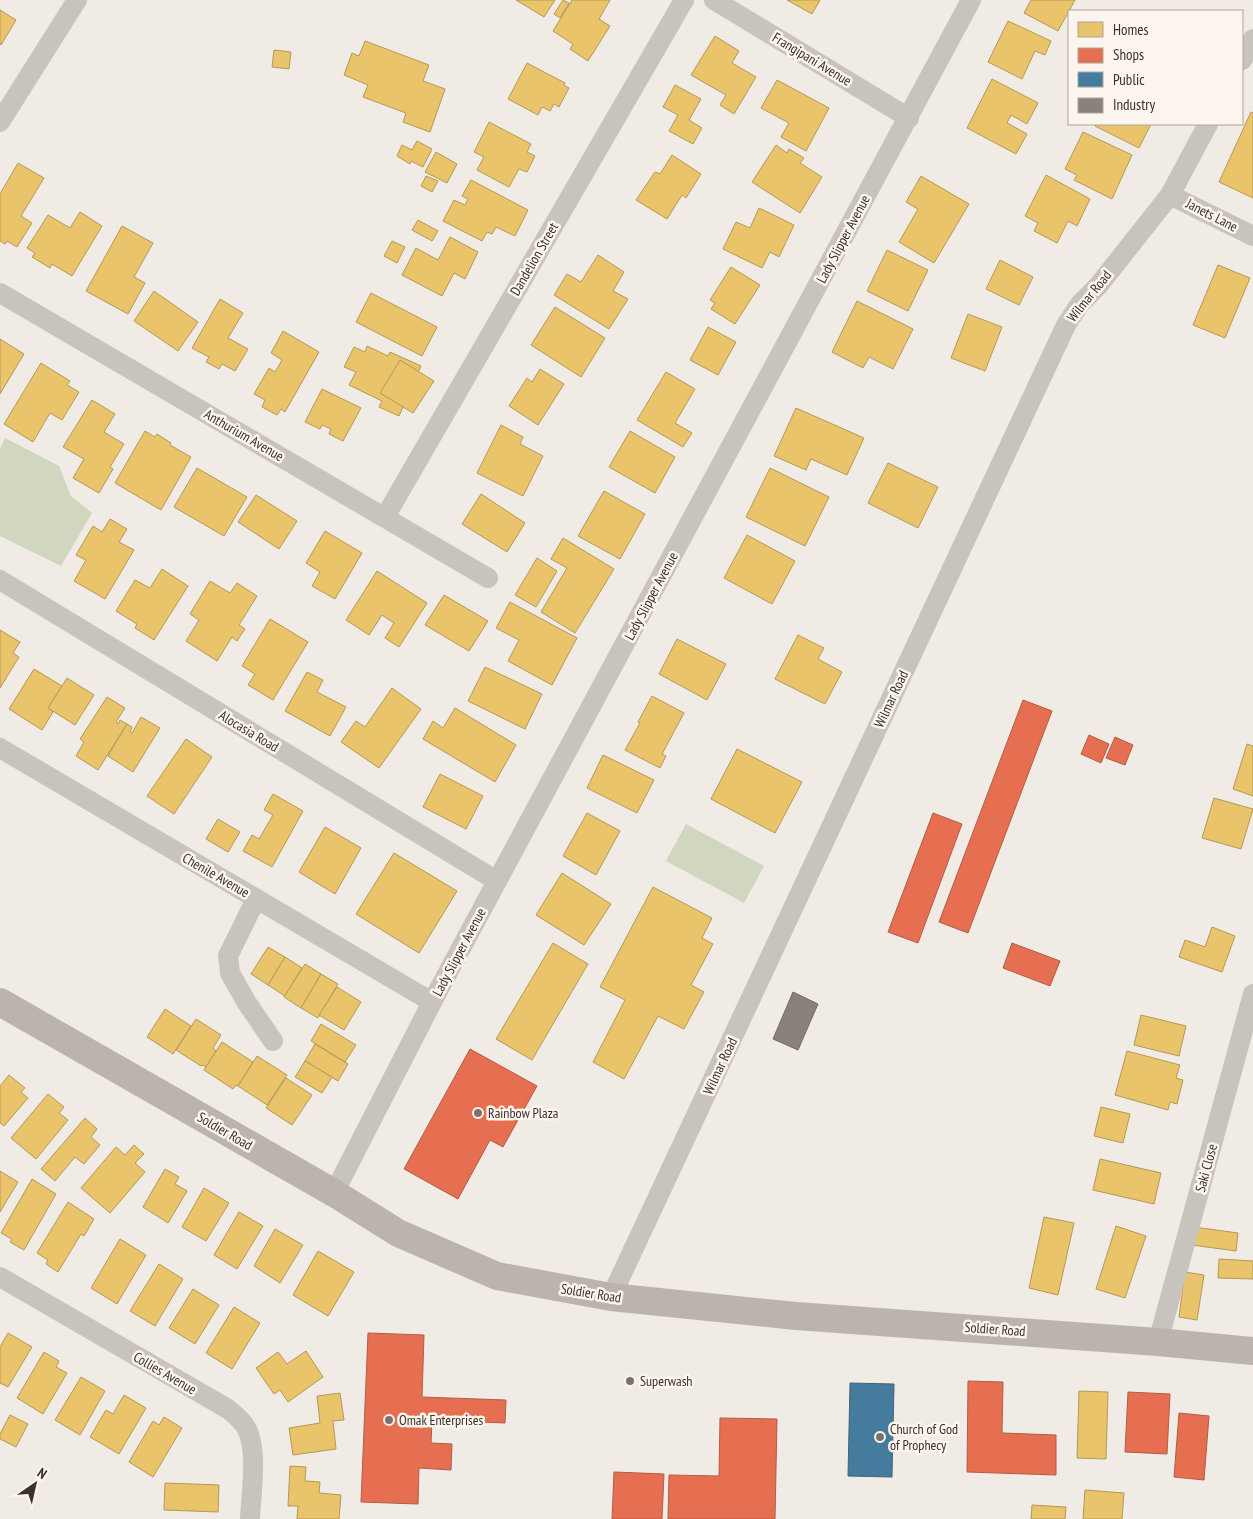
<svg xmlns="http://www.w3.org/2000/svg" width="1253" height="1519" font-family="'PT Sans Narrow',sans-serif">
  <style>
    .green { fill: #d1d6bf }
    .homes { fill: #e9c46a; stroke: #b59857 }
    .shops { fill: #e76f51; stroke: #b35c46 }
    .public { fill: #457b9d; stroke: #42647b }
    .industry { fill: #8a817c; stroke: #726964 }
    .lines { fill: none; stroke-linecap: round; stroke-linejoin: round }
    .street { stroke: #c9c3be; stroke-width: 20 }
    .secondary { stroke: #bab3ae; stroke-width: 28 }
    .poi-dot { fill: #7a716c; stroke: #fbf5ee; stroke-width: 2 }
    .labels { text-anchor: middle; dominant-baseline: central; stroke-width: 5; stroke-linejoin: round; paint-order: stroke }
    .street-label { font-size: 14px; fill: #3b302b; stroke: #fbf5ee }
    .poi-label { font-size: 14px; fill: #3b302b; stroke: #fbf5ee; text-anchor: start }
  </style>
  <rect width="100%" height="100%" fill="#f0ebe5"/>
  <!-- green -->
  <g class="green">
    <path d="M5,438l54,28 12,30 21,17 -31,53 -61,-30v-87z"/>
    <path d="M686,824l78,42 -20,37 -78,-42z"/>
  </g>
  <!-- homes -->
  <g class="homes">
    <path d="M516,0h39l-11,17z"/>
    <path d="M563,0l6,3 -9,15 -6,-4z"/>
    <path d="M572,0h38l-11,19 11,7 -22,35 -18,-12 3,-5 -20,-13z"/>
    <path d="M787,0h33l-8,14z"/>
    <path d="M1031,0h44l-17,31 -34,-18z"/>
    <path d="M0,10l16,10 -15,25 -1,-1z"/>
    <path d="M1008,21l43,20 -6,14 -10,-4 -13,28 -34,-17z"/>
    <path d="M715,36l24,15 -7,12 24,14 -22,37 -14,-9 6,-10 -35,-20z"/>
    <path d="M365,41l64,24 -6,16 22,8 -15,43 -27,-10 3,-9 -43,-16 5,-12 -24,-10 8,-22 7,3z"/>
    <path d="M274,50l17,2 -2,17 -17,-2z"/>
    <path d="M527,63l38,20 -1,2 5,3 -10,19 -5,-3 -4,7 -8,-4 -4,8 -30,-16z"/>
    <path d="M992,79l46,24 -11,21 -16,-9 -4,8 20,11 -11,20 -49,-26z"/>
    <path d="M777,80l52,28 -23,43 -25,-14 8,-14 -28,-15z"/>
    <path d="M675,85l26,14 -12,21 13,8 -9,16 -24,-13 9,-16 -15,-8z"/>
    <path d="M1251,112l2,1v85l-34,-16z"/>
    <path d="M489,122l42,22 -4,8 8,4 -8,16 -8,-3 -10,18 -32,-17 7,-13 -10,-5z"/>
    <path d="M1096,124h55l-12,24 -44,-22z"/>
    <path d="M1083,132l49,23 -20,44 -38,-19 3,-5 -12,-6z"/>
    <path d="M417,141l15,8 -9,18 -12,-6 -1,3 -13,-8 5,-11 10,5z"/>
    <path d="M776,145l11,8 2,-4 15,9 -4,5 22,14 -22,36 -48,-31z"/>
    <path d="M436,152l21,12 -10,19 -22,-11z"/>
    <path d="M672,155l29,19 -15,24 -4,-3 -15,24 -31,-19 19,-28 5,2z"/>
    <path d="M18,163l26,15 -23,38 11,7 -15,24 -10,-6 -2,3 -5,-3v-47z"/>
    <path d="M1046,175l44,24 -13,27 -9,-5 -11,22 -23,-12 4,-8 -13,-7z"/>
    <path d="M426,176l12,5 -6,11 -11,-6z"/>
    <path d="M921,176l48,28 -35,59 -35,-21 19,-33 -12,-7z"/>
    <path d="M471,180l57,30 -13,26 -19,-9 -4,7 -5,-2 -5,9 -39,-20 11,-21 11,5 3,-6 -6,-3z"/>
    <path d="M759,208l35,17 -15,32 -9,-5 -8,16 -39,-19 13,-27 14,6z"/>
    <path d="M80,212l22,14 -30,50 -20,-12 -2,4 -18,-11 3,-4 -8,-5 21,-33 22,13z"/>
    <path d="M418,220l20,11 -6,10 -20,-11z"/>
    <path d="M122,226l31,17 -19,34 11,6 -17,31 -42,-23z"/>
    <path d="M450,237l28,15 -13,27 -11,-6 -12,23 -40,-21 14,-27 22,12z"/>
    <path d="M392,241l13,6 -8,16 -13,-7z"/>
    <path d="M887,250l41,20 -20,41 -41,-20z"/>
    <path d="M598,255l26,17 -11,19 15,8 -19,30 -55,-34 13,-21 14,8z"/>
    <path d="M1000,260l33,17 -14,28 -33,-16z"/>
    <path d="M1218,265l32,13 -25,60 -32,-13z"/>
    <path d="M731,267l29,18 -25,39 -24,-15 4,-6 -5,-3z"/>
    <path d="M154,291l44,31 -20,29 -44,-30z"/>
    <path d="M371,293l66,34 -15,29 -66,-34z"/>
    <path d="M220,299l23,14 -15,25 20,11 -13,22 -13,-7 -3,5 -13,-7 3,-5 -17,-9z"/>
    <path d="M857,301l56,28 -20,40 -24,-12 -6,11 -31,-16z"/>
    <path d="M555,307l50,31 -24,39 -50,-32z"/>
    <path d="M968,314l34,13 -17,44 -34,-13z"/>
    <path d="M708,327l28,15 -18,33 -28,-15z"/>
    <path d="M283,331l36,21 -34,60 -4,-3 -4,6 -15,-8 3,-7 -11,-6 15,-26 6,4 7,-12 -11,-7z"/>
    <path d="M0,339l24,15 -24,40z"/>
    <path d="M367,346l21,10 2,-4 31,14 -22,50 -20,-9 3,-6 -33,-16 7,-13 -12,-5 10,-20 11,5z"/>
    <path d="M400,360l34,21 -21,32 -33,-20z"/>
    <path d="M41,363l29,18 -3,4 12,7 -17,28 -12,-7 -17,29 -29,-18z"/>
    <path d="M540,369l24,15 -26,41 -29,-19 18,-28 5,4z"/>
    <path d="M666,372l29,17 -20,34 17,10 -9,14 -46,-27z"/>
    <path d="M322,389l39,19 -18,33 -14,-7 2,-5 -9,-4 -2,4 -15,-7z"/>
    <path d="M92,400l23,14 -11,18 20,12 -14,23 3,2 -14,24 -26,-15 11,-19 -21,-12z"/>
    <path d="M796,408l68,30 -17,37 -36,-16 -5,11 -32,-14z"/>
    <path d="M501,425l22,12 -3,7 23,12 -20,40 -46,-23z"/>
    <path d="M145,431l10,6 2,-3 14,9 -1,2 21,12 -30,53 -46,-27z"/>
    <path d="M630,431l45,26 -20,36 -46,-26z"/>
    <path d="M888,463l50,24 -20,41 -50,-25z"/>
    <path d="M197,468l50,29 -23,39 -50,-29z"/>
    <path d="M770,468l59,29 -24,49 -59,-29z"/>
    <path d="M604,491l41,23 -25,45 -42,-23z"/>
    <path d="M481,494l44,29 -18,29 -45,-28z"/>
    <path d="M256,495l41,26 -18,28 -41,-27z"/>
    <path d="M110,519l17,10 -8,13 15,8 -29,49 -31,-18 12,-21 -10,-5 17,-29 9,6z"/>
    <path d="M325,531l37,22 -27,46 -23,-13 8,-14 -14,-9z"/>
    <path d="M747,535l48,26 -23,43 -48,-26z"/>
    <path d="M563,538l51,31 -39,64 -34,-21 26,-44 -16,-9z"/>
    <path d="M537,558l20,13 -21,36 -21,-12z"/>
    <path d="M162,569l26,17 -34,54 -19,-12 2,-4 -21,-13 19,-31 15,8z"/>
    <path d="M377,571l50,32 -28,44 -14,-9 9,-15 -12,-8 -13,20 -23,-15z"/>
    <path d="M210,581l20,12 7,-10 20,13 -18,29 6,4 -8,12 -5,-4 -15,24 -31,-20 13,-21 -9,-6z"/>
    <path d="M444,595l44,26 -19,30 -44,-26z"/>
    <path d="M510,602l67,36 -25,47 -44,-24 11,-21 -23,-12z"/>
    <path d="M270,619l38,23 -35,58 -25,-15 7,-11 -13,-8z"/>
    <path d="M0,630l20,12 -7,11 6,4 -19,31z"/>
    <path d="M798,635l26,13 -6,11 24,13 -17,32 -50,-25z"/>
    <path d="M677,639l49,25 -19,36 -48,-26z"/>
    <path d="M485,667l57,27 -17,35 -57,-28z"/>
    <path d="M34,669l28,17 -14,22 5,4 -11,18 -33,-21z"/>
    <path d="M307,672l16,8 -6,12 29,15 -16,29 -45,-25z"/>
    <path d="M67,678l27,17 -19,30 -27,-17z"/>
    <path d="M392,688l29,21 -42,59 -38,-26 15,-21 9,6z"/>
    <path d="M652,696l32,17 -22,41 4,2 -6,12 -35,-18 15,-27 -2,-1z"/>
    <path d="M107,697l18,11 -9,14 2,2 2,-4 7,4 -29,46 -22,-14 8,-14 -4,-3z"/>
    <path d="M455,708l61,37 -21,37 -72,-43 10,-18 10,7z"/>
    <path d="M141,717l19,11 -27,44 -25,-16 19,-32 5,3 -2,5 2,1z"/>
    <path d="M186,739l26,18 -38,57 -27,-18z"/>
    <path d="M1247,744l6,2v50l-20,-7z"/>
    <path d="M737,749l65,33 -27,51 -64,-34z"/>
    <path d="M603,755l51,25 -17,33 -50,-25z"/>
    <path d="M440,774l43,22 -17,33 -43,-22z"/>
    <path d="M273,794l30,17 -31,56 -29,-16 9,-16 7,4 14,-24 -9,-5z"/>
    <path d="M1214,798l39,11 -12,40 -39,-11z"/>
    <path d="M587,813l33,18 -24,44 -33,-19z"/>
    <path d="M218,819l22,13 -12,20 -22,-13z"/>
    <path d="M325,827l36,21 -26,46 -36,-22z"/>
    <path d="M394,853l63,38 -38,62 -63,-39z"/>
    <path d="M562,873l49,31 -27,41 -48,-30z"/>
    <path d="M653,887l59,31 -10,20 11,6 -22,41 13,7 -20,37 -26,-13 -34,63 -31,-17 32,-62 -25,-13z"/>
    <path d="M1212,927l23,9 -13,36 -43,-15 6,-17 20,7z"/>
    <path d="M553,943l35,21 -56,96 -36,-21z"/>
    <path d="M268,947l17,10 -17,28 -17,-11z"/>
    <path d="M285,957l17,11 -17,28 -17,-11z"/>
    <path d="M305,964l16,10 -20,34 -17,-11z"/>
    <path d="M321,974l17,10 -20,34 -17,-10z"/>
    <path d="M337,987l24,15 -17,28 -25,-15z"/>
    <path d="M165,1009l26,17 -18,28 -26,-17z"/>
    <path d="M1141,1015l45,11 -7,30 -45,-11z"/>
    <path d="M196,1019l25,16 -8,13 3,3 -10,16 -4,-2 -1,1 -25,-16z"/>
    <path d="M321,1024l35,21 -11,17 -34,-21z"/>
    <path d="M222,1042l31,20 -15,24 -2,-1 -3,4 -29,-19z"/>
    <path d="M315,1044l33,20 -10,17 -33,-20z"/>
    <path d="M1127,1051l53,14 -4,13 7,2 -6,24 -7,-2 -2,8 -53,-15z"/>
    <path d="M257,1056l30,19 -20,30 -29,-19z"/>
    <path d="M305,1061l27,16 -10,16 -27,-16z"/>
    <path d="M9,1075l16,13 -4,4 7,6 -24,28 -4,-3v-37z"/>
    <path d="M286,1078l26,17 -20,30 -26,-17z"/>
    <path d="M48,1094l16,13 -5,6 9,7 -32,39 -25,-21z"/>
    <path d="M1101,1107l29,7 -7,29 -29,-7z"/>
    <path d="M85,1118l12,11 -6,8 9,8 -16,19 -9,-7 -20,24 -14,-12z"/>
    <path d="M134,1145l10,9 -9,9 10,9 -35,41 -29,-25 35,-41 9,8z"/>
    <path d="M1100,1159l61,14 -7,31 -61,-14z"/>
    <path d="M165,1169l14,8 -4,7 12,7 -19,32 -25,-16z"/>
    <path d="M0,1171l18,11 -18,30z"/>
    <path d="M32,1179l24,15 -32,56 -14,-8 2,-3 -11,-6z"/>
    <path d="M204,1188l25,15 -23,38 -24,-14z"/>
    <path d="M68,1202l26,17 -10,17 -3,-2 -23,38 -12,-8 2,-4 -11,-7z"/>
    <path d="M239,1212l24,14 -26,43 -23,-14z"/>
    <path d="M1044,1217l30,6 -16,72 -29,-7z"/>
    <path d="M1116,1226l30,10 -21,62 -29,-9z"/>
    <path d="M1194,1227l44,6 -2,18 -44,-6z"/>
    <path d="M275,1229l28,16 -23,38 -26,-17z"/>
    <path d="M120,1239l26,16 -29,49 -26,-16z"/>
    <path d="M318,1251l36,21 -26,44 -35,-21z"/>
    <path d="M1219,1259l34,2v18l-35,-1z"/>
    <path d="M159,1264l24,15 -28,47 -25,-15z"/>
    <path d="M1185,1272l19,3 -7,45 -18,-3z"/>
    <path d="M193,1289l26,16 -24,39 -26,-16z"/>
    <path d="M234,1307l26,16 -28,46 -26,-16z"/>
    <path d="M8,1333l24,14 -24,40 -8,-4v-36z"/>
    <path d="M306,1351l17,26 -35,25 -8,-12 -6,4 -18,-26 22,-16 9,12z"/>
    <path d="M44,1352l15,9 -3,6 11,6 -24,41 -26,-16z"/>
    <path d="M81,1377l24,14 -25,44 -25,-15z"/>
    <path d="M1079,1391l29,1 -2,67 -29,-1z"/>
    <path d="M340,1393l4,27 -11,1 3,28 -43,6 -4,-27 31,-5 -3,-27z"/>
    <path d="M124,1395l22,13 -27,46 -29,-17 16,-27 7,4z"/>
    <path d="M10,1415l18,9 -12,23 -16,-8v-5z"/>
    <path d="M164,1417l18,11 -29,49 -24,-15 24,-41 6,4z"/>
    <path d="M290,1466l16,1 -1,14 15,1 -1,11 22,2 -2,24h-42l1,-13h-10z"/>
    <path d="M165,1483l54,2 -1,27 -54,-2z"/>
    <path d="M1085,1490l39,3 -2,26h-39z"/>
    <path d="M1032,1505l34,2 -1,12h-34z"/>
  </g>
  <!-- shops -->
  <g class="shops">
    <path d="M1023,700l29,11 -84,222 -29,-11z"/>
    <path d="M1089,735l20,9 -8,19 -20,-9z"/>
    <path d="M1115,737l18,8 -8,20 -19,-7z"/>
    <path d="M933,813l29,11 -44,119 -30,-11z"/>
    <path d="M1012,943l48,18 -10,25 -47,-18z"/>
    <path d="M470,1049l67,37 -34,61 -13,-7 -32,59 -54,-30z"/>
    <path d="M368,1333l56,2 -2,62 84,3 -1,23 -73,-3 -1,23 21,1 -1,26 -32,-2 -1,36 -57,-2z"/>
    <path d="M968,1381l35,1 -1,51 54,2v40l-89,-3z"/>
    <path d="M1128,1392l42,2 -3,60 -42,-2z"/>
    <path d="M1179,1413l30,3 -5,64 -30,-3z"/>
    <path d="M720,1418l57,1 -2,100h-107l1,-44 50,1z"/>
    <path d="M614,1472l50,2 -2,45h-50z"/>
  </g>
  <!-- public -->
  <path class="public" d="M850,1383l44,1 -2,93 -44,-1z"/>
  <!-- industry -->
  <path class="industry" d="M793,992l25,12 -20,46 -25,-11z"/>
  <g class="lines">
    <!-- street -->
    <g class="street">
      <path d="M714,0l195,118"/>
      <path d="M1242,60l11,-21"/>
      <path d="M0,122l77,-122"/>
      <path d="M1170,195l83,41"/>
      <path d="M0,293l488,285"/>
      <path d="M385,517l299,-517"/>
      <path d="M0,580l497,301"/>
      <path d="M0,748l432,254"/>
      <path d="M256,899l-28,57 2,17 17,30 26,38"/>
      <path d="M334,1193l98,-191 539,-1002"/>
      <path d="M0,1277l228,132c7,6 15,12 19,20 11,23 4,65 3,90"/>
      <path d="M611,1297l455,-972 14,-21 18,-18 72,-91 38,-71"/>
      <path d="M1158,1342l95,-348"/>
    </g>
    <!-- secondary -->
    <path class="secondary" d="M0,1002l334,191 64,40 99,43 114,21 185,19 362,26 95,9"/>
  </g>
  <!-- markers -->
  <g class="poi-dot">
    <circle cx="478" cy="1113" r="5"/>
    <circle cx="630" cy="1381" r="5"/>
    <circle cx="389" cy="1420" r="5"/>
    <circle cx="880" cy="1437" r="5"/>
  </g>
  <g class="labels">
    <!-- street labels -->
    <g class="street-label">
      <text transform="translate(812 59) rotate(31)">Frangipani Avenue</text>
      <text transform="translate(1212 215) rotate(27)">Janets Lane</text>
      <text transform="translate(843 239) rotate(-62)">Lady Slipper Avenue</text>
      <text transform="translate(534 259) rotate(-60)">Dandelion Street</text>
      <text transform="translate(1089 296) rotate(-51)">Wilmar Road</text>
      <text transform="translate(244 435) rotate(30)">Anthurium Avenue</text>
      <text transform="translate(651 596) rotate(-62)">Lady Slipper Avenue</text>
      <text transform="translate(891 699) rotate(-65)">Wilmar Road</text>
      <text transform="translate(249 731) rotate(31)">Alocasia Road</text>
      <text transform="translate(216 875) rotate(30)">Chenile Avenue</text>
      <text transform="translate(459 952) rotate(-62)">Lady Slipper Avenue</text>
      <text transform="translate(720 1066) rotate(-65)">Wilmar Road</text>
      <text transform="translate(225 1131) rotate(30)">Soldier Road</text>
      <text transform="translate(1206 1168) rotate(-75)">Saki Close</text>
      <text transform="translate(591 1293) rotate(9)">Soldier Road</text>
      <text transform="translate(995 1329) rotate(4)">Soldier Road</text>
      <text transform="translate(165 1373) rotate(30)">Collies Avenue</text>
    </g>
    <!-- poi labels -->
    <g class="poi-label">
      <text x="488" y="1113">Rainbow Plaza</text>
      <text x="640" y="1381">Superwash</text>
      <text x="399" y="1420">Omak Enterprises</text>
      <text x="890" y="1429">Church of God<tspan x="890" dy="16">of Prophecy</tspan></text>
    </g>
  </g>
  <!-- legend -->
  <rect x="1068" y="10" width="175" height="115" fill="#fbf5ee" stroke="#aea6a0"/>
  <rect x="1078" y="22" width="25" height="15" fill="#e9c46a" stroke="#aea6a0"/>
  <text x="1113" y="35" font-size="15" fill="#3b302b">Homes</text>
  <rect x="1078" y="48" width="25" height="15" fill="#e76f51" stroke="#aea6a0"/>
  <text x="1113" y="60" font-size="15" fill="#3b302b">Shops</text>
  <rect x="1078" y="72" width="25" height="15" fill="#457b9d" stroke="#aea6a0"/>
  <text x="1113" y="85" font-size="15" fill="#3b302b">Public</text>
  <rect x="1078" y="98" width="25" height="15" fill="#8a817c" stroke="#aea6a0"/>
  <text x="1113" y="110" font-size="15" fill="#3b302b">Industry</text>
  <!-- north arrow -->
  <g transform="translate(35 1484) rotate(34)" stroke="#fbf5ee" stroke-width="4" paint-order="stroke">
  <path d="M0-4L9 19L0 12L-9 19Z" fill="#3b302b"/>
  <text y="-8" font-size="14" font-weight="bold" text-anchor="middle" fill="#3b302b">N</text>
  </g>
</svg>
